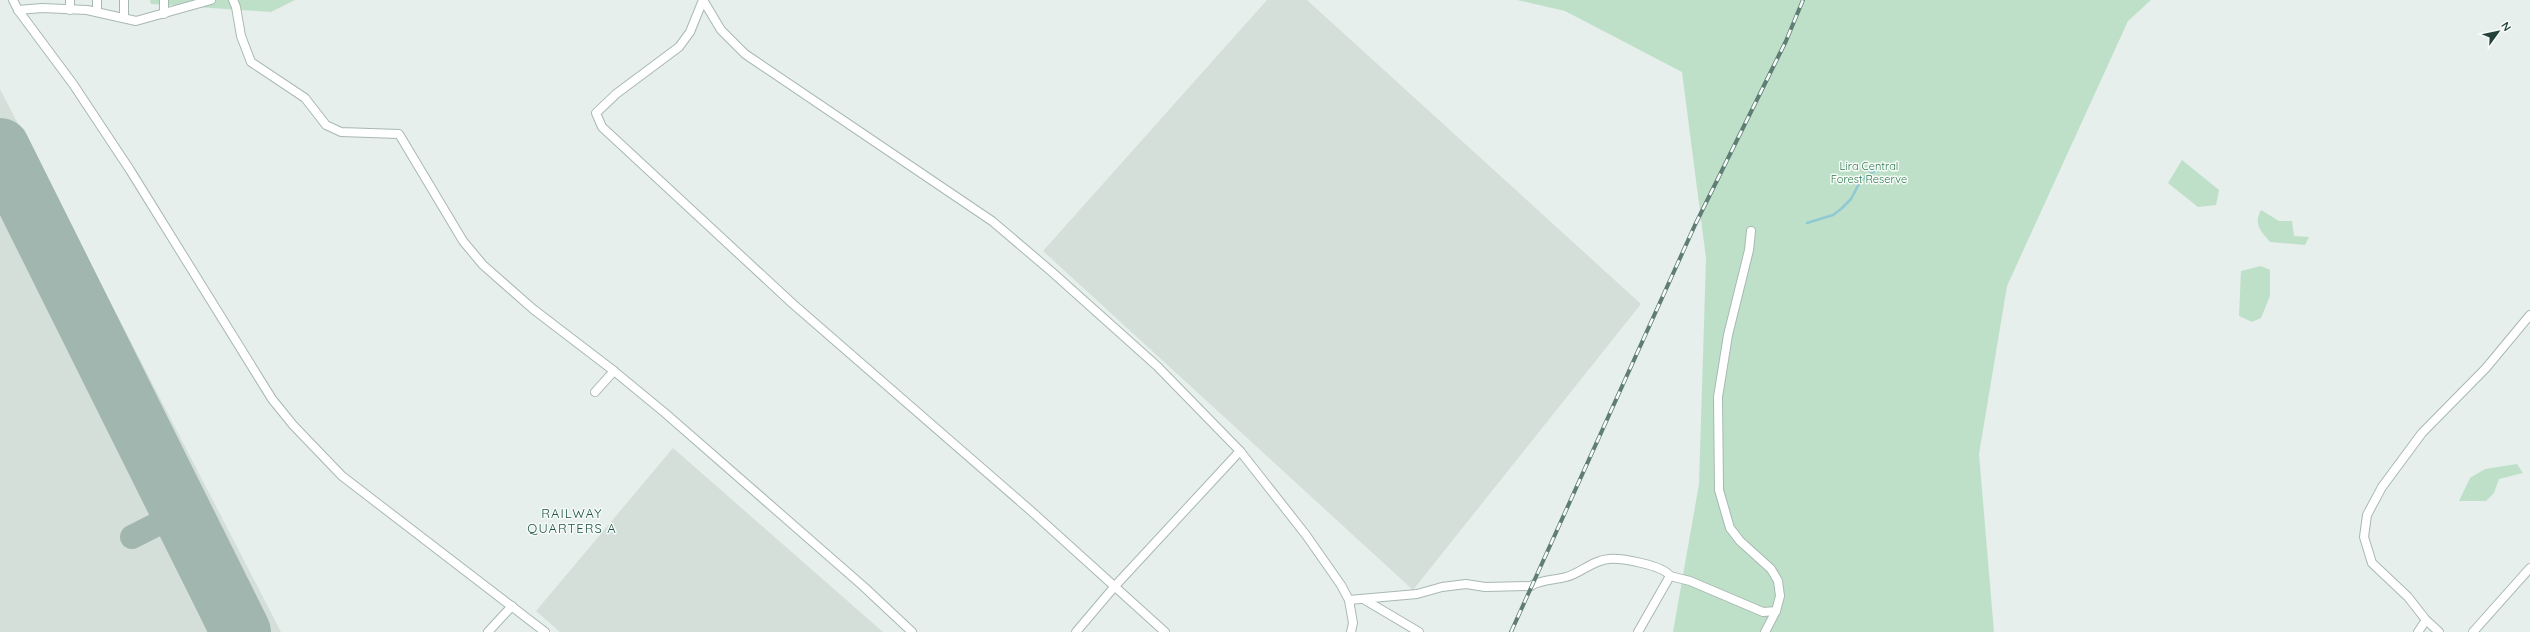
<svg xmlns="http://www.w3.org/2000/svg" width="2530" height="632" font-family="Quicksand,sans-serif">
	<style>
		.built { fill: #d4dfda }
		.green { fill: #bfe0c8 }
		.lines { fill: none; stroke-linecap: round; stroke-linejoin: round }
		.stream { stroke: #8ec9d4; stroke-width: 2.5 }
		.taxiway { stroke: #a2b6b0; stroke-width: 24 }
		.runway { stroke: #a2b6b0; stroke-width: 60 }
		.street-casing { stroke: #a8b8b2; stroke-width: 10 }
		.street { stroke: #fff; stroke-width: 8 }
		.rail-casing { stroke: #5f7d75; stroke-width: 4 }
		.rail { stroke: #f7fbf9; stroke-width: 2.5; stroke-dasharray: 8; stroke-linecap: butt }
		.labels { text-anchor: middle; stroke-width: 3; stroke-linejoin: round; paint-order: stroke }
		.park-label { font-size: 11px; fill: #2d7a4b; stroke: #f7fbf9 }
		.quarter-label { font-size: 13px; letter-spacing: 1px; fill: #1f5548; stroke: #f7fbf9 }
	</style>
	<rect width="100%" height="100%" fill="#e6efeb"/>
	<g class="built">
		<polygon points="1267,0 1307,0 1641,304 1413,590 1043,251"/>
		<polygon points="0,89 281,632 0,632"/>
		<polygon points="673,448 883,632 560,632 536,611"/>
	</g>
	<g class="green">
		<polygon points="150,0 295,0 271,12 151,4"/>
		<polygon points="1517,0 2151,0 2128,21 2007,286 1979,454 1994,632 1673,632 1699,484 1706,258 1682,72 1565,11"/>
		<polygon points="2182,160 2219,190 2216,205 2198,207 2168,183"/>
		<path d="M2261,210L2279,221H2292L2294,236L2309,237L2305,245L2270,242C2261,231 2253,224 2261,210Z"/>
		<polygon points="2261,266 2270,270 2270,296 2261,318 2252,322 2239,316 2241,271"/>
		<polygon points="2517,464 2523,473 2499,479 2494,493 2486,501 2459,501 2470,478 2485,469"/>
	</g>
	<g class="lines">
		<polyline class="stream" points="1807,223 1833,215 1841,209 1851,199 1861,180 1882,166"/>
		<polyline class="taxiway" points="132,537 181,512"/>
		<polyline class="runway" points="0,148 241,632"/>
		<defs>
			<g id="street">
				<polyline points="13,0 18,10 73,84 130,170 272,399 293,425 342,476 545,632"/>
				<polyline points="233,0 236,7 241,36 251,62 305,98 326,125 341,132 399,134 463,241 483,265 533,309 614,371 665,413 863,586 912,632"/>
				<polyline points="703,0 690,32 679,47 616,94 596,113 602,127 793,304 1030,510 1165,632"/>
				<polyline points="703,0 721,30 745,54 992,221 1052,272 1157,366 1240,451 1306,535 1341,585 1349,600 1353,623 1351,632"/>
				<polyline points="18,10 42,8 87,10 136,21 211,0"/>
				<polyline points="70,10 70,0"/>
				<polyline points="97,12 97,0"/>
				<polyline points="164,14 164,0"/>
				<polyline points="124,18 124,0"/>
				<polyline points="1751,231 1749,250 1728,335 1718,397 1719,490 1730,528 1740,541 1771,569 1778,581 1780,596 1776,611 1765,632"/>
				<polyline points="595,392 614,371"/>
				<polyline points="1670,576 1690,581 1763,612 1776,611"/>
				<path d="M1349,600L1417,594L1442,587L1466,584L1485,587L1531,586C1539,580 1555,580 1566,577C1581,573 1593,560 1609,559C1621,558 1663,565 1670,576L1638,632"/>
				<polyline points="1365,600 1419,632"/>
				<polyline points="488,632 512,606"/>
				<polyline points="1076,632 1115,586 1240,451"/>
				<polyline points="2418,632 2426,620"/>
				<polyline points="2439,632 2426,620 2408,597 2372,563 2364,537 2367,515 2382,487 2422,433 2486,368 2530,315"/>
				<polyline points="2473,632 2530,568"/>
			</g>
		</defs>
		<use href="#street" class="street-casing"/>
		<use href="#street" class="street"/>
		<defs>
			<polyline id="rail" points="1511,632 1695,225 1786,41 1803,0"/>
		</defs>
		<use href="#rail" class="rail-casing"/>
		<use href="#rail" class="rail"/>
	</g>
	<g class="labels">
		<g class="park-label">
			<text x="1869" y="170">Lira Central<tspan x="1869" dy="13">Forest Reserve</tspan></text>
		</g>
		<g class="quarter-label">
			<text x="572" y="518">RAILWAY<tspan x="572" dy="15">QUARTERS A</tspan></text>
		</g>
	</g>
	<g transform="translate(2498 32) rotate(57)" stroke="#f7fbf9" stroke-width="3" paint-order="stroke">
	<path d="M0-3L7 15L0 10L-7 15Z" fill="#24423a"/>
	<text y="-6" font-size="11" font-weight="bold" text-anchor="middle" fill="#24423a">N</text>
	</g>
</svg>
